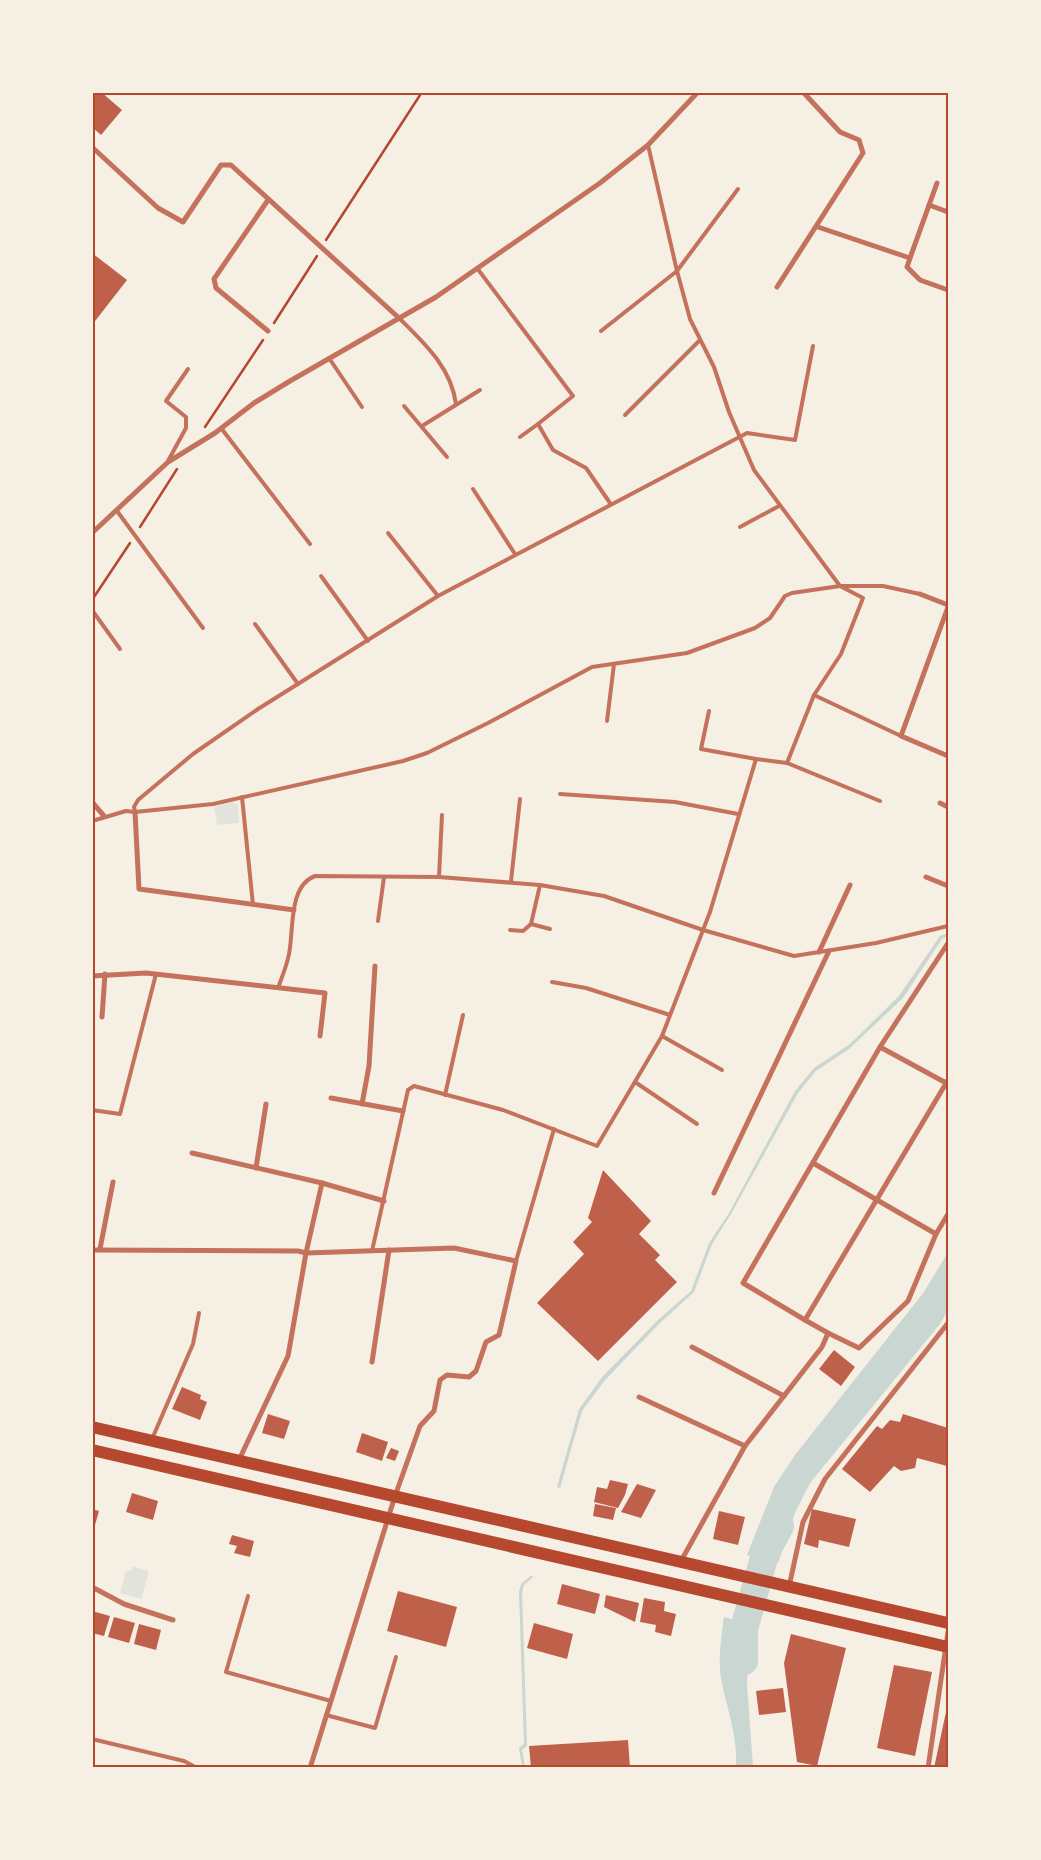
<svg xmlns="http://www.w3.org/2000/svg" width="1041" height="1860" font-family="'Libre Baskerville',serif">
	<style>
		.green { fill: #e2e4dc }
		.water { fill: #c9d6d2 }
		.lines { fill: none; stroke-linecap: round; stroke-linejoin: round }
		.river { stroke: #c9d6d2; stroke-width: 28 }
		.building { fill: #bf614a }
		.path { stroke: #b5482f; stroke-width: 2.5 }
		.service { stroke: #c5725c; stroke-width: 4 }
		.minor { stroke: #c5725c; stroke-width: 5 }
		.primary { stroke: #b5482f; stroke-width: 12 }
		.neatline { fill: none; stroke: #b5482f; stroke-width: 2 }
	</style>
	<rect width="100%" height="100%" fill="#f6efe4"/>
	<g class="green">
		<polygon points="232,802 238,805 239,823 217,825 214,807"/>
		<polygon points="132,1566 149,1571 141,1599 120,1593 126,1571 132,1570"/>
	</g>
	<g class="water">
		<polygon points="948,933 948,936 942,939 903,998 849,1049 816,1071 798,1093 731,1214 712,1244 694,1292 660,1323 605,1380 582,1411 560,1488 557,1487 579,1409 603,1376 658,1320 691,1291 709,1243 729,1213 795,1091 814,1068 850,1044 899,996 940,936"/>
		<polygon points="948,1252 948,1310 940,1324 810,1483 795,1513 778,1563 747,1555 774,1487 795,1455 924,1292"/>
		<polygon points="532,1575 533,1577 524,1585 522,1593 527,1746 522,1750 525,1767 522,1767 519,1748 524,1744 519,1592 521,1584"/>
		<path d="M724,1617L750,1624L747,1684L753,1767H736C738,1737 727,1709 721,1679C718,1659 721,1638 724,1617Z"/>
	</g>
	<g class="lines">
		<polyline class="river" points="744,1661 744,1629 765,1554 780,1526"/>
	</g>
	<g class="building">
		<polygon points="92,92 101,92 122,110 101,135 92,127"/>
		<polygon points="92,253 127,280 92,325"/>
		<polygon points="603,1170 651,1221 639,1234 660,1255 655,1260 677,1282 598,1361 537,1303 584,1254 573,1242 592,1222 588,1218"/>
		<polygon points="834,1350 855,1367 841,1386 819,1369"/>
		<polygon points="182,1387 201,1395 200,1399 207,1402 200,1420 172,1409"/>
		<polygon points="268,1414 290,1421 284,1439 262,1433"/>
		<polygon points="903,1414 948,1428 947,1466 917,1458 915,1468 901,1471 894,1466 870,1492 842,1469 877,1426 882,1429 890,1420 900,1422"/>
		<polygon points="362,1433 388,1442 382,1461 356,1452"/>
		<polygon points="391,1448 399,1451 395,1461 386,1458"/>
		<polygon points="610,1480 628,1484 625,1495 618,1508 594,1502 597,1487 607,1489"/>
		<polygon points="637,1484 656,1490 641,1518 621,1512"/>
		<polygon points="132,1493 158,1501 153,1520 126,1512"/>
		<polygon points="595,1504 616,1508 613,1520 593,1516"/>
		<polygon points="92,1509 99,1511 93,1532 92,1532"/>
		<polygon points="812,1509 856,1519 849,1547 819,1540 818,1548 804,1544"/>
		<polygon points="719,1511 745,1517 738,1545 713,1539"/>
		<polygon points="232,1535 254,1541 250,1557 234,1553 237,1546 229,1544"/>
		<polygon points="562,1584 600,1594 595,1614 557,1604"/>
		<polygon points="398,1591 457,1607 446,1647 387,1631"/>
		<polygon points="606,1595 639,1603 635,1622 604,1607"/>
		<polygon points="644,1598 665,1602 664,1611 676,1614 671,1636 655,1632 656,1625 640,1622"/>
		<polygon points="92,1611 110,1616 104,1636 92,1633"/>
		<polygon points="114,1617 135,1623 129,1643 108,1637"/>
		<polygon points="534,1623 573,1634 567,1659 527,1648"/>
		<polygon points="139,1624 161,1630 156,1650 134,1644"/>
		<polygon points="791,1634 846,1648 817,1766 797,1762 784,1663"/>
		<polygon points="894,1665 932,1672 915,1756 877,1748"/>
		<polygon points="783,1688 786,1712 759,1715 756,1691"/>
		<polygon points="946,1712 948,1713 948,1768 934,1768"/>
		<polygon points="628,1740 630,1768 531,1768 529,1746"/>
	</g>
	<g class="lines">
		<g class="path">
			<polyline points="326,240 422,92"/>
			<polyline points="274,323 317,256"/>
			<polyline points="205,427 263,340"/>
			<polyline points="140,527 177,469"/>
			<polyline points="92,600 130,543"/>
		</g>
		<g class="service">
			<polyline points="648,145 677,271 690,319 714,367 729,412 754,470 840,586 863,598 841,654 814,695 787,763 756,759"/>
			<polyline points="477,268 573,396 538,424 553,450 586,468 610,503"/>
			<path d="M399,318C424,343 451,367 456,404"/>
			<polyline points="601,331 677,271 738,189"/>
			<polyline points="329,358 362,407"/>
			<polyline points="404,406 447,457"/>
			<polyline points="625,415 699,341"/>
			<polyline points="422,426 480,390"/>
			<polyline points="221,428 310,544"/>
			<polyline points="520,437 538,424"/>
			<polyline points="168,461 186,428 186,417 166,401 188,369"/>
			<polyline points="473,489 515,554"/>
			<polyline points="117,511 203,628"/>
			<polyline points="740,527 779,506"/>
			<polyline points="388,533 438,596"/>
			<polyline points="321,576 368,641"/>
			<polyline points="92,610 120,649"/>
			<polyline points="255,624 298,684"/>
			<polyline points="814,695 901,736"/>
			<polyline points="607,721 614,664"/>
			<polyline points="787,763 880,801"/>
			<polyline points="560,794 675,802 738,814"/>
			<polyline points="242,797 253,905"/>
			<polyline points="135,812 134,807 138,800 193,754 258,709 438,596 747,433 795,440 813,346"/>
			<polyline points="92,821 126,811 135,812 213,804 403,761 427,753 488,723 592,667 687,653 755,628 770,618 785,596 792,593 840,586 883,586 920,594"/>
			<polyline points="439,877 442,815"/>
			<polyline points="511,881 520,799"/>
			<polyline points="378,921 384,877"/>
			<polyline points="531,924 550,929"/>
			<polyline points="510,930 523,931 531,924 540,885"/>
			<polyline points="552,982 586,988 670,1015"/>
			<path d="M278,988C282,977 287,965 289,954C294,930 288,886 315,876L439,877L540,885L604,896L703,930L794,956L876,943L948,926"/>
			<polyline points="662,1036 722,1070"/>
			<polyline points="635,1082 697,1124"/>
			<polyline points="445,1095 463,1015"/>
			<polyline points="92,1110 120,1114 156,974"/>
			<polyline points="372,1251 408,1090 414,1086 503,1110 597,1146 662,1036 710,912 756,759 701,749 709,711"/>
			<polyline points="516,1261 554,1129"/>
			<polyline points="152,1439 193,1344 199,1313"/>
			<polyline points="248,1596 226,1672 331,1701"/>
			<polyline points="326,1715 375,1728 396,1657"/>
			<polyline points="92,1739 184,1761 197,1768"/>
		</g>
		<g class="minor">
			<polyline points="92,147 158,208 183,222 221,165 231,165 399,318"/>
			<polyline points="268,200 214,279 216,288 268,331"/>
			<polyline points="929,205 948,212"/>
			<polyline points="818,227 910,258 907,267 920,280 948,290"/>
			<polyline points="910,258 937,183"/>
			<polyline points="777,287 863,153 859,140 840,132 803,92"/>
			<polyline points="92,533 168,462 215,433 254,403 290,381 436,297 600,183 648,145 698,92"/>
			<polyline points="920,594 948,605"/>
			<polyline points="948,607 901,736 948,756"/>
			<polyline points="92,802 104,816"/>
			<polyline points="940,803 948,807"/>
			<polyline points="135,812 139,889 294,910"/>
			<polyline points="926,877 948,886"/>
			<polyline points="819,952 850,885"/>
			<polyline points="92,976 146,973 325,993 320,1036"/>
			<polyline points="102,1017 105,974"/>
			<polyline points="880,1047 948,1084"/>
			<polyline points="331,1098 403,1111"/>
			<polyline points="362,1104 369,1066 375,966"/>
			<polyline points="192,1153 322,1183 384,1201"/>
			<polyline points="813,1163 936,1234"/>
			<polyline points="256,1168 266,1104"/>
			<polyline points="714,1193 829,951"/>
			<polyline points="100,1249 113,1182"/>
			<polyline points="92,1250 298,1251 306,1253 454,1248 516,1261 499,1335 486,1342 476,1371 469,1377 447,1375 440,1380 434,1411 420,1426 395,1496 310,1768"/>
			<polyline points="805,1320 743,1283 880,1047 948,943"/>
			<polyline points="828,1333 859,1348 908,1301 936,1234 948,1214"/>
			<polyline points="692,1347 784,1396"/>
			<polyline points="372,1362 389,1250"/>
			<polyline points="639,1397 745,1446"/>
			<polyline points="239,1460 288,1356 306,1253 322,1183"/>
			<polyline points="681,1561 745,1446 822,1347 828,1333 805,1320 948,1080"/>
			<polyline points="92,1587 124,1604 173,1620"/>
			<polyline points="789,1587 803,1522 825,1479 948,1323"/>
			<polyline points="928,1768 948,1632"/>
		</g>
		<g class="primary">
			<polyline points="92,1427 948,1623"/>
			<polyline points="92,1450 948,1647"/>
		</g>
	</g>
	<rect width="1041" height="1860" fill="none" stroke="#f6efe4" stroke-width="188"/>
	<rect x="94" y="94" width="853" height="1672" class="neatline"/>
</svg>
